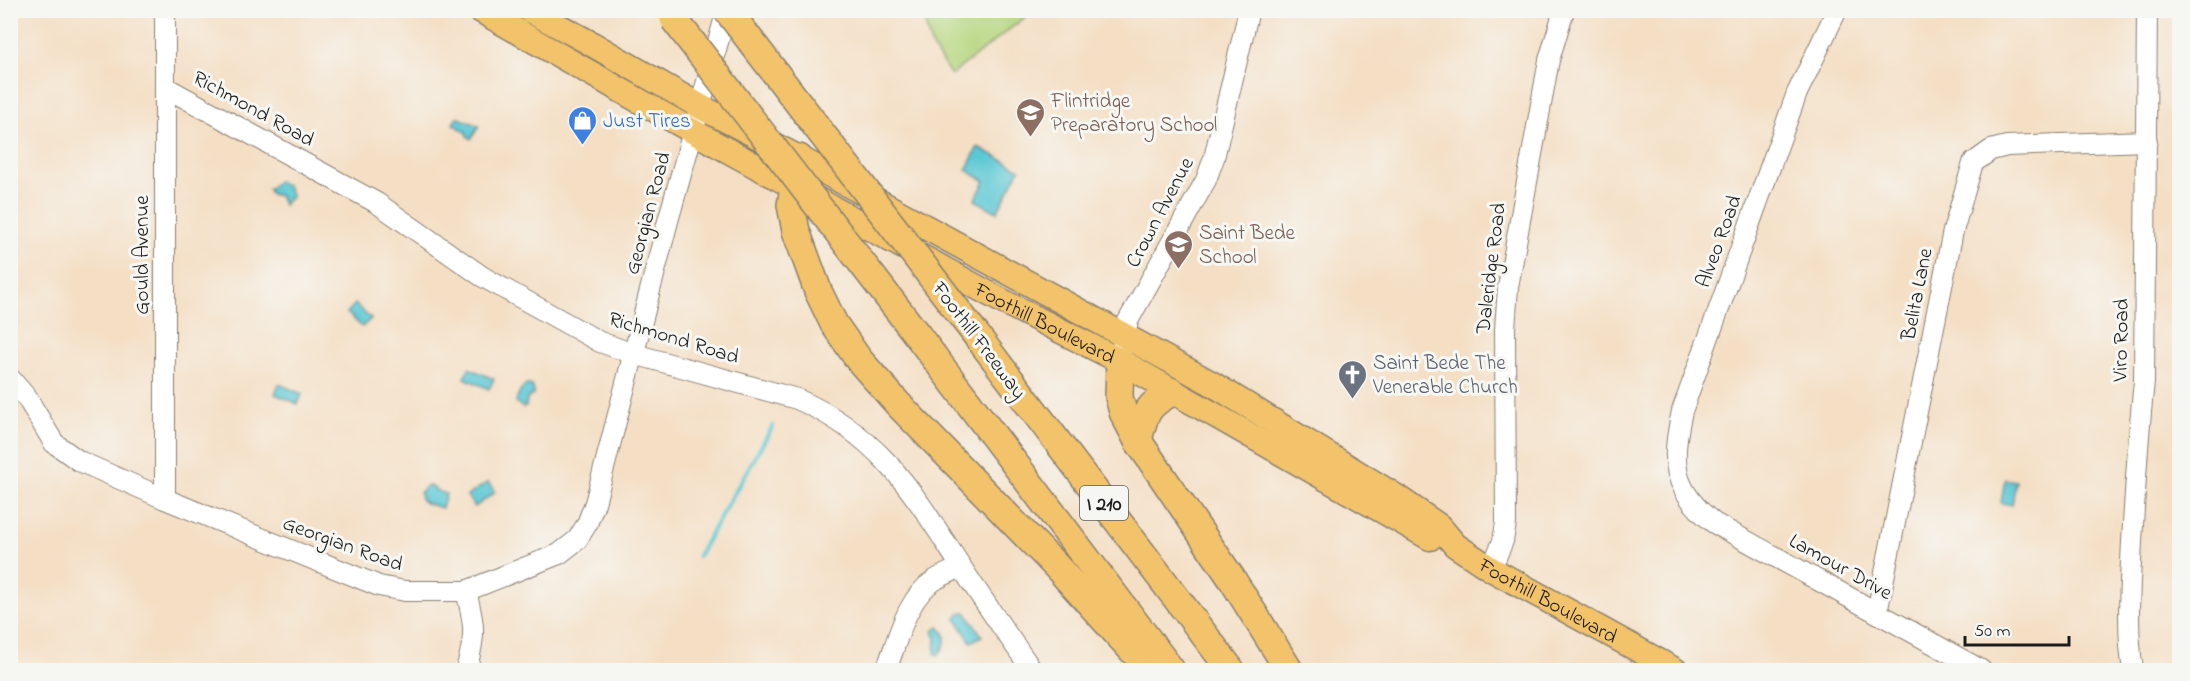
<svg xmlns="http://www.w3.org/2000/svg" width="2190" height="681" font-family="'Indie Flower',sans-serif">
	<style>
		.green { fill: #b5d67d; stroke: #68794c; stroke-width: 1.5 }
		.water { fill: #5bc8d4; stroke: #3c7278; stroke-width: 1.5 }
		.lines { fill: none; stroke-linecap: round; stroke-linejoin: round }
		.stream { stroke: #5bc8d4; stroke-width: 4.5 }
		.minor-casing { stroke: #887e70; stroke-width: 22 }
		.major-casing { stroke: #887e70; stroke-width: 27 }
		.highway-casing { stroke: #887e70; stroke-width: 30 }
		.minor { stroke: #fff; stroke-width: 20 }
		.major { stroke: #f2c36a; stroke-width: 24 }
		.highway { stroke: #f2c36a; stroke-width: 27 }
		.highway-bridge-casing { stroke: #887e70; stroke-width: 30; stroke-linecap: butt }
		.highway-bridge { stroke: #f2c36a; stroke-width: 27 }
		.labels { text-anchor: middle; stroke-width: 6; stroke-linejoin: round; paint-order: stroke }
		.shield { fill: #f6f6f2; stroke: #5d5d5c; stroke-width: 1.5 }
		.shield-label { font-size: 20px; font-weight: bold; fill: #1c1c1c }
		.education-label { font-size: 21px; fill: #785e54; stroke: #f6f6f2; text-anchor: start }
		.street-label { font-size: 21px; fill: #1c1c1c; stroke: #f6f6f2 }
		.shop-label { font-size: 21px; fill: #366cbe; stroke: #f6f6f2; text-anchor: start }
		.worship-label { font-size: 21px; fill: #5b616d; stroke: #f6f6f2; text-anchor: start }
	</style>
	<rect width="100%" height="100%" fill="#f6f6f2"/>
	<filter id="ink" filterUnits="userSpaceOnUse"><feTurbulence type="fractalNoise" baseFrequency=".0167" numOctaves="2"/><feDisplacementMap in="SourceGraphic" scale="12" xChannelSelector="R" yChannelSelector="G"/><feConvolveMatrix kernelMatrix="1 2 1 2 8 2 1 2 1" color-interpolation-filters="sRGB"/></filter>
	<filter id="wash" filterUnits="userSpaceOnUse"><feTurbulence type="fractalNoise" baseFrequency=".008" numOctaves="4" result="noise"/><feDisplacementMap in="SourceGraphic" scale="24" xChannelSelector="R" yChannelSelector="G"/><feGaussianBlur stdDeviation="1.35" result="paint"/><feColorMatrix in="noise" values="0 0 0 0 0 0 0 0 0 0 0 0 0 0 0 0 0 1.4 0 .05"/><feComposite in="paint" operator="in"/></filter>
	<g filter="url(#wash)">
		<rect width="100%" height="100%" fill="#f4dfc5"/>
		<polygon class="green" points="921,10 1033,10 1033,11 951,75 932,47"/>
		<g class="water">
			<polygon points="457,117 479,126 471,139 467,136 466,132 453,124"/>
			<polygon points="978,147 1020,169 997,212 975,200 985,181 966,170"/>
			<polygon points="278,181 287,186 292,196 283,205 280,196 270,194 268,189"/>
			<polygon points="355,304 371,319 362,327 347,313"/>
			<polygon points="469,368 494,379 489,389 464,378"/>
			<polygon points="279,384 302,394 298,404 275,394"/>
			<path d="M528,384L533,387L534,394L527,399L526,407L523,408L516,402C518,394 520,388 528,384Z"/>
			<polygon points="2005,479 2016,481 2012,505 2001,503"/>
			<polygon points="488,482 495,492 475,507 467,496"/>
			<polygon points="430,486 435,488 435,490 446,494 442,508 425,503 421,500 420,493 425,487"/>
			<polygon points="966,612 982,636 971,642 956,619 960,613"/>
			<path d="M939,627C949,636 946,646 938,655L935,653L936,638L933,631Z"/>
		</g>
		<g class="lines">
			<polyline class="stream" points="698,556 773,426"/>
		</g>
	</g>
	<g filter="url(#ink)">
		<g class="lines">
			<defs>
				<g id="minor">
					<path d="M1837,10L1797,93L1682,411C1671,462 1671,489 1714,523L1981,670"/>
					<path d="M165,87L377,203L483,277L600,342L634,354L797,399C880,435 913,492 960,565C983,601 1008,635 1032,670"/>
					<polyline points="1122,348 1128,321 1206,180 1214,158 1249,10"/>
					<polyline points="10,378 27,398 54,443 79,461 165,499 379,586 405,591 466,591 559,554 577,540 587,524 595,503 668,221 727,10"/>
					<polyline points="165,499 165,10"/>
					<polyline points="1491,569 1503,541 1506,523 1505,329 1508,287 1549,60 1564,10"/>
					<path d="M466,591C475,626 476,635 466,670"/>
					<polyline points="1877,613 1953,231 1973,163 1991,150 2007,146 2147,141"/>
					<path d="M886,670C898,640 906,598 935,580C943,575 953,571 961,567"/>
					<path d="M2133,670C2126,628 2130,585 2132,542C2135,489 2138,436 2144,382L2147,10"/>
				</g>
				<g id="major">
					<path id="s1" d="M480,10L694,132L1004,302L1120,361L1430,538"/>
					<path id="s2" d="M529,10L592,44L701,107L799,158L1211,383L1397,497L1439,526L1455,545L1491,569L1675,670"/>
				</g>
				<g id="highway">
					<polyline points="799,158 791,205 796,231 818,291 834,324 859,360 898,404 1056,566 1150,670"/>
					<polyline points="918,336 1171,670"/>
					<polyline points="977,336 1231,670"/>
					<polyline points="1120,361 1119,397 1123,412 1138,441 1232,579 1289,670"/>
					<path d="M1138,441C1144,414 1147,404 1173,392"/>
				</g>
			</defs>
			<use href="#minor" class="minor-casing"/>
			<use href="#major" class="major-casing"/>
			<use href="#highway" class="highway-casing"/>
			<use href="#minor" class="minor"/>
			<use href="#major" class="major"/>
			<use href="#highway" class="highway"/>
			<defs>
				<g id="highway-bridge">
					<polyline points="727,10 977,336"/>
					<polyline points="674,19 918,336"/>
				</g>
			</defs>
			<use href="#highway-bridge" class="highway-bridge-casing"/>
			<use href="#highway-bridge" class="highway-bridge"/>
		</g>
	</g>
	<defs>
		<symbol id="school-pin" viewBox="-11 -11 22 30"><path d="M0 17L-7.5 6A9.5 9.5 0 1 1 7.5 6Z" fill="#8d6e63" stroke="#f6f6f2"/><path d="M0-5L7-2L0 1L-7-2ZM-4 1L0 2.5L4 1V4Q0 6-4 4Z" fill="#fff"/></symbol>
		<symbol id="shop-pin" viewBox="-11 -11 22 30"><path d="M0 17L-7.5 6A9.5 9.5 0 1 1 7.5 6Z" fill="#3f7fe0" stroke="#f6f6f2"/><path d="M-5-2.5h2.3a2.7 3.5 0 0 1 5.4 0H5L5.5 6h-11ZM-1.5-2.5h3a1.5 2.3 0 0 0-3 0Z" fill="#fff"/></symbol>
		<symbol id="church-pin" viewBox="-11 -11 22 30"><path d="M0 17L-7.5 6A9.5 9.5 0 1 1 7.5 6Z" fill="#6b7280" stroke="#f6f6f2"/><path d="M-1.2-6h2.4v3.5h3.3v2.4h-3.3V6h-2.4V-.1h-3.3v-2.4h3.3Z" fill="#fff"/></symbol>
	</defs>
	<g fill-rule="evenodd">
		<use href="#school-pin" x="1014" y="96" width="33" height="45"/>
		<use href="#shop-pin" x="566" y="104" width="33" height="45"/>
		<use href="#school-pin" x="1162" y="228" width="33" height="45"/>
		<use href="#church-pin" x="1336" y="358" width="33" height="45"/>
	</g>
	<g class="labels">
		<rect class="shield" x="1080" y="486" width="48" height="34" rx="4.5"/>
		<g class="shield-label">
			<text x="1104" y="510">I 210</text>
		</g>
		<g class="education-label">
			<text x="1051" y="107">Flintridge<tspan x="1051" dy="24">Preparatory School</tspan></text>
			<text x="1199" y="239">Saint Bede<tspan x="1199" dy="24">School</tspan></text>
		</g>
		<g class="street-label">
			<text transform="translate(254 108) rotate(29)" y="7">Richmond Road</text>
			<text transform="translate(1159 212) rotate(-62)" y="7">Crown Avenue</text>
			<text transform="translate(647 213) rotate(-75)" y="7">Georgian Road</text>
			<text transform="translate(1718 241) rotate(-70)" y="7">Alveo Road</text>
			<text transform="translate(141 255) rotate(-90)" y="7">Gould Avenue</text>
			<text transform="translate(1490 268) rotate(-83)" y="7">Daleridge Road</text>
			<text transform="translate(1916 294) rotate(-79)" y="7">Belita Lane</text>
			<text dy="7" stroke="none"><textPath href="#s1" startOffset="646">Foothill Boulevard</textPath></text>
			<text transform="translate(674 337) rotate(17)" y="7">Richmond Road</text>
			<text transform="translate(980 340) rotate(53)" y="7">Foothill Freeway</text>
			<text transform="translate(2120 340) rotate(-89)" y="7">Viro Road</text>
			<text transform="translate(343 543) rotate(20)" y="7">Georgian Road</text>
			<text transform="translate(1841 566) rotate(29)" y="7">Lamour Drive</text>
			<text dy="7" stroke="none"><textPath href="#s2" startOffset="1180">Foothill Boulevard</textPath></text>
		</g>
		<g class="shop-label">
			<text x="603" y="127">Just Tires</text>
		</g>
		<g class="worship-label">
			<text x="1373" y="369">Saint Bede The<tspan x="1373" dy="24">Venerable Church</tspan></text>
		</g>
	</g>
	<rect width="2190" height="681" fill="none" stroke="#f6f6f2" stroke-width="36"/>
	<path d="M1965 636v9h104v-9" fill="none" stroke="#1c1c1c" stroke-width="3"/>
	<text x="1974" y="636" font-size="18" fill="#1c1c1c" stroke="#f6f6f2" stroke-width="4.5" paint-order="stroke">50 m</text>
</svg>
